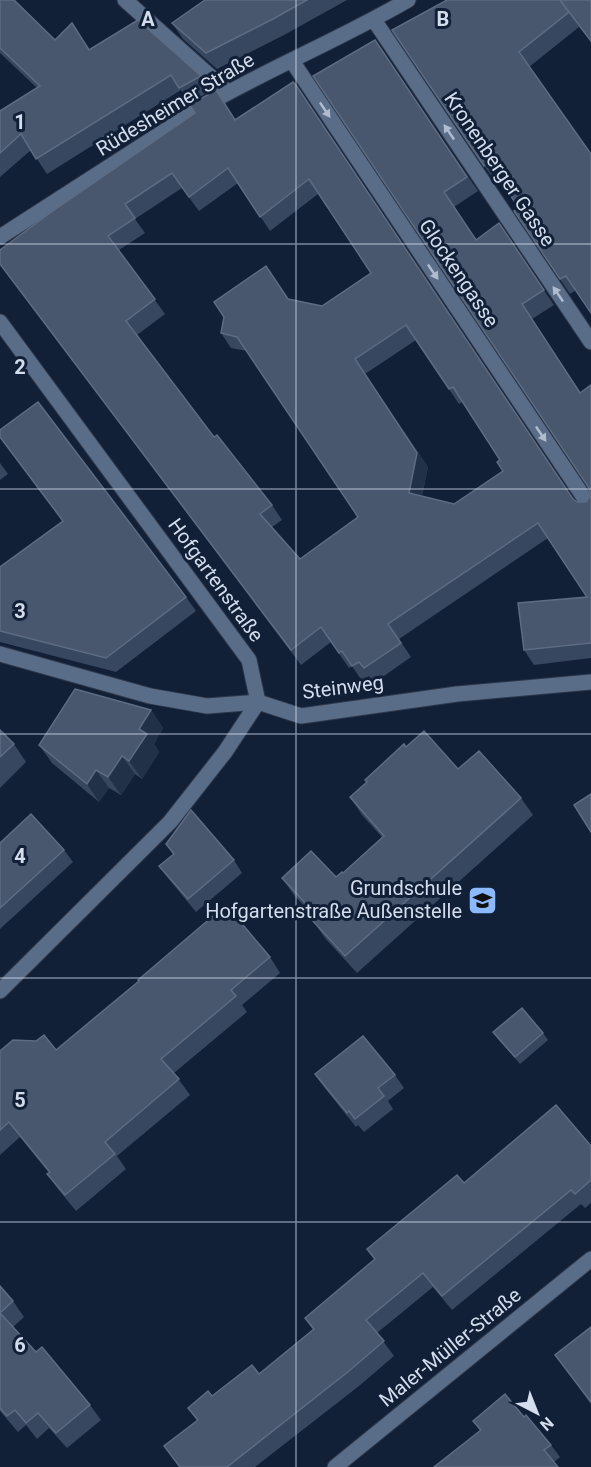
<svg xmlns="http://www.w3.org/2000/svg" width="591" height="1467" font-family="Roboto,sans-serif">
	<style>
		.lines { fill: none; stroke-linecap: round; stroke-linejoin: round }
		.minor-casing { stroke: #2f384b; stroke-width: 17 }
		.minor { stroke: #5a6d88; stroke-width: 15 }
		.wall { fill: #37475f; fill-rule: evenodd }
		.shaded-wall { fill: #213148 }
		.building { fill: #48576e; stroke: #5d6c82; stroke-width: 1.5; fill-rule: evenodd }
		.oneway { fill: #afbbcf }
		.grid { fill: none; stroke: #d3dded; stroke-width: 1.5; stroke-opacity: 0.55 }
		.labels { text-anchor: middle; stroke-width: 6; stroke-linejoin: round; paint-order: stroke }
		.street-label { font-size: 20px; fill: #d3dded; stroke: #112037 }
		.poi-label { font-size: 20px; fill: #d3dded; stroke: #112037; text-anchor: end }
		.grid-label { font-size: 20px; text-anchor: middle; font-weight: bold; fill: #d3dded; stroke: #112037; stroke-width: 6; stroke-linejoin: round; paint-order: stroke }
	</style>
	<rect width="100%" height="100%" fill="#112037"/>
	<g class="lines">
		<defs>
			<g id="minor">
				<polyline points="125,0 228,92"/>
				<polyline points="374,20 591,342"/>
				<polyline points="292,61 591,508"/>
				<path d="M0,237L197,110C265,70 339,40 408,0"/>
				<polyline points="0,322 249,660 258,702 225,752 170,822 0,991"/>
				<polyline points="0,654 150,696 207,706 258,702 301,716 457,694 591,682"/>
				<polyline points="335,1467 591,1259"/>
			</g>
		</defs>
		<use href="#minor" class="minor-casing"/>
		<use href="#minor" class="minor"/>
	</g>
	<g class="wall">
		<polygon points="0,0 15,0 14,1 55,40 82,38 90,50 201,76 212,90 190,103 181,90 47,174 31,150 0,177 0,111 37,88 0,53"/>
		<polygon points="205,0 347,0 284,35 217,69 183,39 172,23"/>
		<polygon points="591,0 591,42 576,23 579,27 529,67 576,290 570,294 514,211 519,208 498,177 494,180 392,30"/>
		<path d="M375,40L478,191L454,207L476,240L499,223L554,305L532,319L581,393L591,385V658L534,665L524,650L587,597L548,538L399,639L411,657L374,683L369,676L362,681L352,666L349,668L331,642L301,665L0,264L236,119L293,82L574,500L577,502H586L590,497V492L589,488L313,76ZM238,183L270,231L318,194L371,273L322,306L288,299L221,333L231,348L247,351L358,517L300,559L272,527L282,520L272,505L214,437L137,335L165,314L119,250L145,233L135,219L182,188L199,211ZM416,340L459,404L462,402L500,460L503,471L454,504L422,496L428,467L365,374Z"/>
		<polygon points="0,438 186,597 196,611 116,672 0,642 0,567 63,521"/>
		<polygon points="0,463 8,474 0,480"/>
		<polygon points="151,710 163,728 154,744 159,752 142,779 135,774 121,795 109,788 99,802 52,763 39,745"/>
		<polygon points="0,730 14,744 26,762 0,788"/>
		<polygon points="406,747 521,798 533,815 357,973 325,938 313,921 316,919 294,895 282,878 336,877 343,873 382,837 362,815 350,797"/>
		<polygon points="0,843 64,850 73,862 0,929"/>
		<polygon points="166,844 234,860 242,873 196,912 168,878 159,866 173,854"/>
		<polygon points="270,957 280,973 242,1005 247,1012 174,1073 190,1095 117,1156 126,1169 76,1211 58,1189 47,1174 49,1173 20,1137 0,1155 0,1051 56,1050"/>
		<polygon points="493,1032 543,1033 548,1040 520,1064 498,1039"/>
		<polygon points="315,1074 395,1075 404,1088 388,1101 393,1109 364,1132 358,1125 356,1127 324,1087"/>
		<polygon points="591,1146 591,1203 585,1208 581,1204 452,1310 433,1287 377,1333 394,1356 359,1386 255,1467 179,1467 164,1446 197,1421 188,1408 259,1374 313,1330 305,1318 375,1260 367,1249 464,1183"/>
		<polygon points="0,1286 13,1301 24,1317 13,1327 36,1352 90,1405 101,1420 67,1448 49,1428 37,1439 26,1425 18,1432 0,1411"/>
		<polygon points="591,1327 591,1404 555,1355"/>
		<polygon points="524,1417 551,1445 560,1457 554,1462 480,1431 473,1421"/>
	</g>
	<g class="shaded-wall">
		<polygon points="365,374 428,467 419,508 409,493"/>
		<polygon points="151,710 163,728 154,744 159,752 142,779 129,761 139,729"/>
		<polygon points="122,756 135,774 121,795 108,777"/>
		<polygon points="96,770 109,788 99,802 87,784"/>
	</g>
	<g class="building">
		<polygon points="0,0 14,0 55,40 72,23 89,50 138,20 201,76 179,88 171,75 36,159 21,134 0,153 0,111 40,86 0,48"/>
		<polygon points="205,0 307,0 273,19 206,53 172,23"/>
		<polygon points="447,0 560,0 569,12 519,52 591,154 591,313 566,276 560,279 514,211 519,208 488,163 484,166 392,30"/>
		<polygon points="560,0 591,0 591,41"/>
		<path d="M375,40L467,177L444,192L476,240L499,223L544,290L522,304L580,393L591,385V643L524,650L518,603L587,597L538,523L388,624L401,643L364,668L359,662L352,666L342,651L339,653L321,627L291,650L0,264V250L50,213L195,113L190,105L216,90L235,120L293,82L296,85L573,499L577,502H586L590,497V492L589,488L313,76ZM228,168L260,217L309,179L371,273L322,306L288,299L266,266L214,302L224,317L221,333L237,337L358,517L300,559L260,514L272,505L217,435L214,437L126,321L155,299L108,236L135,218L125,204L172,173L189,197ZM406,325L449,389L453,387L500,460L497,462L503,471L454,504L409,493L417,453L355,359Z"/>
		<polygon points="38,402 186,597 106,658 0,631 0,567 63,521 0,437 0,430"/>
		<polygon points="75,689 151,710 139,729 147,734 129,761 122,756 108,777 96,770 87,784 39,745"/>
		<polygon points="0,730 14,744 0,757"/>
		<polygon points="424,731 458,769 479,751 521,798 345,956 313,921 318,917 282,878 311,851 336,877 342,872 343,873 384,836 350,797 367,782 365,780 404,744 406,747"/>
		<polygon points="591,794 591,832 574,805"/>
		<polygon points="191,810 234,860 188,899 159,866 174,854 166,844"/>
		<polygon points="31,814 64,850 0,908 0,843"/>
		<polygon points="226,905 270,957 231,990 236,996 161,1059 179,1079 105,1142 115,1154 65,1195 47,1174 50,1172 9,1122 0,1130 0,1051 13,1040 36,1041 44,1035 56,1050 139,981 138,980"/>
		<polygon points="522,1008 543,1033 515,1057 493,1032"/>
		<polygon points="363,1036 395,1075 378,1088 384,1096 355,1119 349,1111 347,1113 315,1074"/>
		<polygon points="556,1105 591,1146 591,1180 575,1194 571,1190 442,1296 423,1273 366,1320 384,1341 349,1371 227,1467 180,1467 164,1446 198,1420 188,1408 208,1391 212,1396 252,1365 259,1374 314,1329 305,1318 375,1259 367,1249 457,1175 464,1183"/>
		<polygon points="0,1286 13,1301 0,1313"/>
		<polygon points="0,1313 36,1352 42,1347 90,1405 56,1433 38,1413 26,1423 15,1410 7,1416 0,1408"/>
		<polygon points="591,1327 591,1402 555,1355"/>
		<polygon points="505,1394 524,1417 526,1415 551,1445 544,1450 558,1467 434,1467 481,1430 473,1421"/>
	</g>
	<defs><path id="oneway-solid" d="M-6-.8H1V-3.2L6.5 0L1 3.2V.8H-6Z" transform="scale(1.5)"/></defs>
	<g class="oneway">
		<use href="#oneway-solid" transform="translate(325 110) rotate(56)"/>
		<use href="#oneway-solid" transform="translate(449 132) rotate(-124)"/>
		<use href="#oneway-solid" transform="translate(433 272) rotate(56)"/>
		<use href="#oneway-solid" transform="translate(558 294) rotate(-124)"/>
		<use href="#oneway-solid" transform="translate(541 434) rotate(56)"/>
	</g>
	<path class="grid" d="M296,0V1467M0,244H591M0,489H591M0,734H591M0,978H591M0,1222H591"/>
	<defs>
		<symbol id="school-square" viewBox="-11 -11 22 22"><rect x="-9" y="-9" width="18" height="18" rx="4" fill="#8bb9fc" stroke="#112037"/><path d="M0-5L7-2L0 1L-7-2ZM-4 1L0 2.5L4 1V4Q0 6-4 4Z" fill="#111"/></symbol>
	</defs>
	<g fill-rule="evenodd">
		<use href="#school-square" x="466" y="884" width="33" height="33"/>
	</g>
	<g class="labels">
		<g class="street-label">
			<text transform="translate(175 104) rotate(-31)" y="7">Rüdesheimer Straße</text>
			<text transform="translate(500 169) rotate(56)" y="7">Kronenberger Gasse</text>
			<text transform="translate(459 273) rotate(56)" y="7">Glockengasse</text>
			<text transform="translate(216 580) rotate(54)" y="7">Hofgartenstraße</text>
			<text transform="translate(343 687) rotate(-7)" y="7">Steinweg</text>
			<text transform="translate(450 1347) rotate(-39)" y="7">Maler-Müller-Straße</text>
		</g>
		<g class="poi-label">
			<text x="462" y="895">Grundschule<tspan x="462" dy="23">Hofgartenstraße Außenstelle</tspan></text>
		</g>
	</g>
	<g class="grid-label">
		<text x="148" y="26">A</text>
		<text x="443" y="26">B</text>
		<text x="20" y="129">1</text>
		<text x="20" y="374">2</text>
		<text x="20" y="618">3</text>
		<text x="20" y="863">4</text>
		<text x="20" y="1107">5</text>
		<text x="20" y="1352">6</text>
	</g>
	<g transform="translate(537 1413) rotate(138)" stroke="#112037" stroke-width="4.5" paint-order="stroke">
	<path d="M0-4.5L10 22L0 15L-10 22Z" fill="#d3dded"/>
	<text y="-9" font-size="16" font-weight="bold" text-anchor="middle" fill="#d3dded">N</text>
	</g>
</svg>
